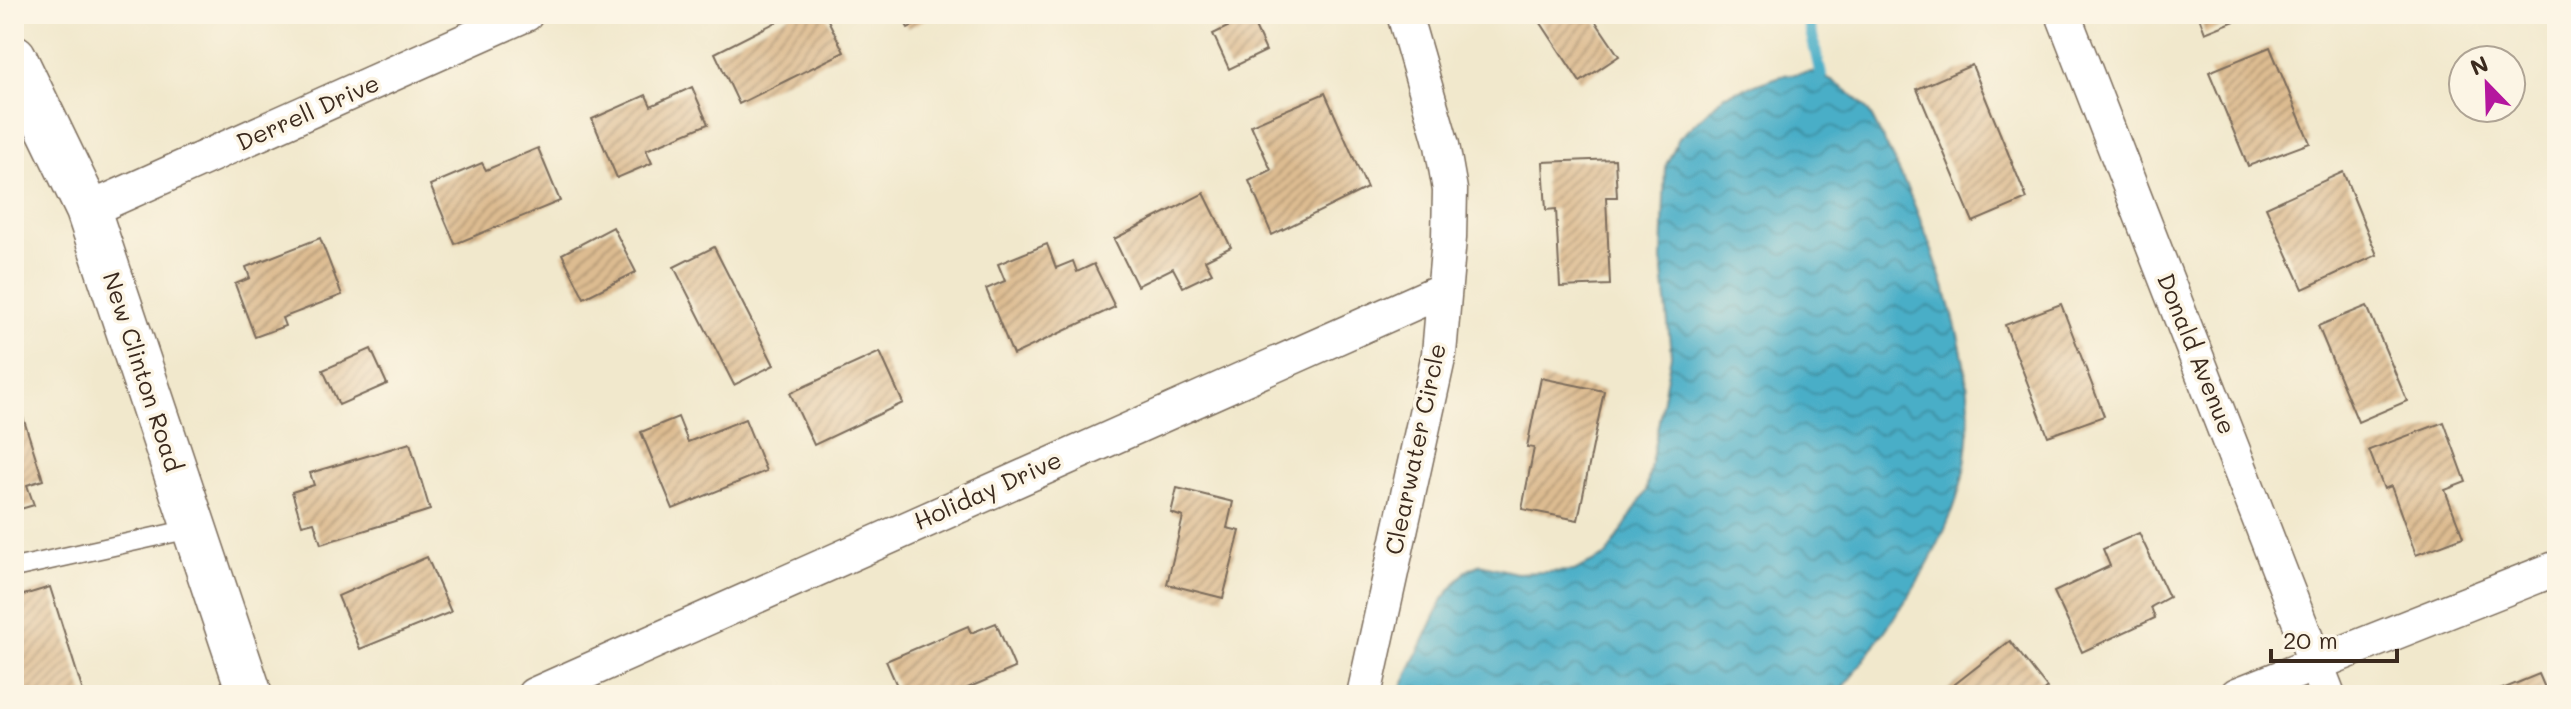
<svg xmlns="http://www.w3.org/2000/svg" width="2571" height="709" font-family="Mali,sans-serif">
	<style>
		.water { fill: url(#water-waves); stroke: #426c72; stroke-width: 2 }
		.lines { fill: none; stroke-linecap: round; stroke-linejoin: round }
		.stream { stroke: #48aec7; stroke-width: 12 }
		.building { fill: url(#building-hatch) }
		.lane-casing { stroke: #7b6c5b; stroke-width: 21 }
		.street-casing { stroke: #7b6c5b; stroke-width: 37 }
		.secondary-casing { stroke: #7b6c5b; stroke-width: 47 }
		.lane { stroke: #fff; stroke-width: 18 }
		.street { stroke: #fff; stroke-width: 34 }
		.secondary { stroke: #fff; stroke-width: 44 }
		.labels { text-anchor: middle; stroke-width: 7; stroke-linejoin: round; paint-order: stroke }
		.street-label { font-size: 24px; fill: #3b2a1e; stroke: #fcf5e5 }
	</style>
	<defs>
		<pattern id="water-waves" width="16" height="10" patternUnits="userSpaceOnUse" patternTransform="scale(2)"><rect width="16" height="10" fill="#48aec7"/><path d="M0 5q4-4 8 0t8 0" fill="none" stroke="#3d8ea1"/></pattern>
		<pattern id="building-hatch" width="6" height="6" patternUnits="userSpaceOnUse" patternTransform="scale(2)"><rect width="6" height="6" fill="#ddbc91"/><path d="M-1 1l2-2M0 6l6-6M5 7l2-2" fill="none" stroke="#b49976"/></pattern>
	</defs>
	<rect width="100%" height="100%" fill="#fcf5e5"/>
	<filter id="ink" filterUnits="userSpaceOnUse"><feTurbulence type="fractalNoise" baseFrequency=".0125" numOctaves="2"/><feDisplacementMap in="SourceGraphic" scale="16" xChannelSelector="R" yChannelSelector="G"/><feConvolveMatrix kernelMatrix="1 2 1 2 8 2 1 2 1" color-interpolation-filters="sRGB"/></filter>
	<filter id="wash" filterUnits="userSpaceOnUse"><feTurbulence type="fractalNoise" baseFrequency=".006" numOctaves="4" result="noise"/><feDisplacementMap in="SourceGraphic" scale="32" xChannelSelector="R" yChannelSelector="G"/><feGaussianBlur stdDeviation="1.8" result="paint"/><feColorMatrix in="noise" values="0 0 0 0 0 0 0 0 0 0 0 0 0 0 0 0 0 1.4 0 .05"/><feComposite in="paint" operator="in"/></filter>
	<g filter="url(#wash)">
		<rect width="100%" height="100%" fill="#f1e8cc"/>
		<path class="water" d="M1814,72C1833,81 1849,90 1864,106C1873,116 1878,131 1885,143C1920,209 1970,339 1969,414C1969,445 1964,480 1953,510C1927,579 1881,636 1838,695H1398L1443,599L1466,571L1480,564L1516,573L1574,571L1607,555L1646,491L1671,355L1662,260L1665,167L1679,138L1725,95L1784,75Z"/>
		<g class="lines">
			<polyline class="stream" points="1807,14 1821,75"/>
		</g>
		<g id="blocks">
			<g class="building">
				<polygon points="792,14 825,14 844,52 739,104 715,53"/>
				<polygon points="900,14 935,14 908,28"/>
				<polygon points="1535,14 1603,14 1594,19 1619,56 1580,82"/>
				<polygon points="2198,14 2252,14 2205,33"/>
				<polygon points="1250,16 1266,51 1229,69 1213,34"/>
				<polygon points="2270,47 2310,143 2248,166 2209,72"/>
				<polygon points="1972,65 2027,199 1973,222 1917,89"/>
				<polygon points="692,87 708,124 646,150 652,163 617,178 592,119 646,95 651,106"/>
				<polygon points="1325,93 1367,188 1272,235 1249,181 1271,170 1251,125"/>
				<polygon points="538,148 560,201 455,244 430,185 482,163 486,170"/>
				<polygon points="1615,159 1617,197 1606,197 1610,285 1560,287 1556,209 1546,210 1543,162"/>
				<polygon points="2343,172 2377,255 2303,289 2266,207"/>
				<polygon points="1204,193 1231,247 1205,260 1212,273 1183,287 1173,268 1137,286 1114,239"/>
				<polygon points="613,227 636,272 584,298 562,254"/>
				<polygon points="320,238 342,295 282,318 285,326 255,337 235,284 250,278 246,267"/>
				<polygon points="1047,244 1056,268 1073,261 1077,272 1094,264 1115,307 1013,355 986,289 1005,281 998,264"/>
				<polygon points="714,247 774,365 734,385 674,267"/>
				<polygon points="2061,304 2104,416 2048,436 2005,325"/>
				<polygon points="2367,306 2407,401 2358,422 2318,326"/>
				<polygon points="371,349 387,384 339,405 323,370"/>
				<polygon points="880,352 903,403 814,445 790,393"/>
				<polygon points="1541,378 1604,391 1578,520 1522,509 1534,448 1527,447"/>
				<polygon points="14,389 43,480 27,485 34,505 14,511"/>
				<polygon points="678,417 688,442 745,419 766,471 673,509 641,432"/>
				<polygon points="2444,422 2466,482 2445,490 2463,537 2416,555 2391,486 2384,489 2369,450"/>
				<polygon points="410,443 430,510 321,544 314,522 302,525 292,492 314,485 310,473"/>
				<polygon points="1177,488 1233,502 1227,528 1240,531 1223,598 1167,584 1183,517 1171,513"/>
				<polygon points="2139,533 2169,597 2151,607 2155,618 2082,652 2054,592 2110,566 2103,549"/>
				<polygon points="427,557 451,612 360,649 338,596"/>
				<polygon points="50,587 84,695 14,695 14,598"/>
				<polygon points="996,623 1015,668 951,695 901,695 886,661 968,626 971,633"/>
				<polygon points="2010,641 2047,688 2039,695 1941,695"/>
				<polygon points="2539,674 2548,695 2488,695"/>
			</g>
		</g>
	</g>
	<g filter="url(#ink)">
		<use href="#blocks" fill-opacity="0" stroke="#7b6c5b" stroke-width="2"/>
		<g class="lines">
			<defs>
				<polyline id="lane" points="14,568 195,528"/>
				<g id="street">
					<polyline points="2063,14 2328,695"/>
					<polyline points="88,210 526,14"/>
					<polyline points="534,695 1443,290"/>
					<polyline points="1364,695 1439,354 1449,238 1450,190 1442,145 1404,14"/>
					<polyline points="2237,695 2557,568"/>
				</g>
				<polyline id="secondary" points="14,57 88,210 250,695"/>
			</defs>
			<use href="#lane" class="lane-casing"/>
			<use href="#street" class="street-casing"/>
			<use href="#secondary" class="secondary-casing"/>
			<use href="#lane" class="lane"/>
			<use href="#street" class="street"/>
			<use href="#secondary" class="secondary"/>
		</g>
	</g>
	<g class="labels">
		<g class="street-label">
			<text transform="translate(308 113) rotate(-24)" y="8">Derrell Drive</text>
			<text transform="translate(2196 354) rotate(68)" y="8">Donald Avenue</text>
			<text transform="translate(142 372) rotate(72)" y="8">New Clinton Road</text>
			<text transform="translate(1416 449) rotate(-78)" y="8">Clearwater Circle</text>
			<text transform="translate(988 491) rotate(-24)" y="8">Holiday Drive</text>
		</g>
	</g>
	<rect width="2571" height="709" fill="none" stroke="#fcf5e5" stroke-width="48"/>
	<g transform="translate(2487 84) rotate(337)"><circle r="38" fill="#fcf5e5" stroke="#afa495" stroke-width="2"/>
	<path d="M0-6L14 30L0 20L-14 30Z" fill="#b5179e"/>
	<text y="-12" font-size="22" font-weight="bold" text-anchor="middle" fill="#3b2a1e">N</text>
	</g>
	<path d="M2271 649v12h126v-12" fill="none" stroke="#3b2a1e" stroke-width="4"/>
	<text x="2283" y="649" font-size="24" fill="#3b2a1e" stroke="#fcf5e5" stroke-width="6" paint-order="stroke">20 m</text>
</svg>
